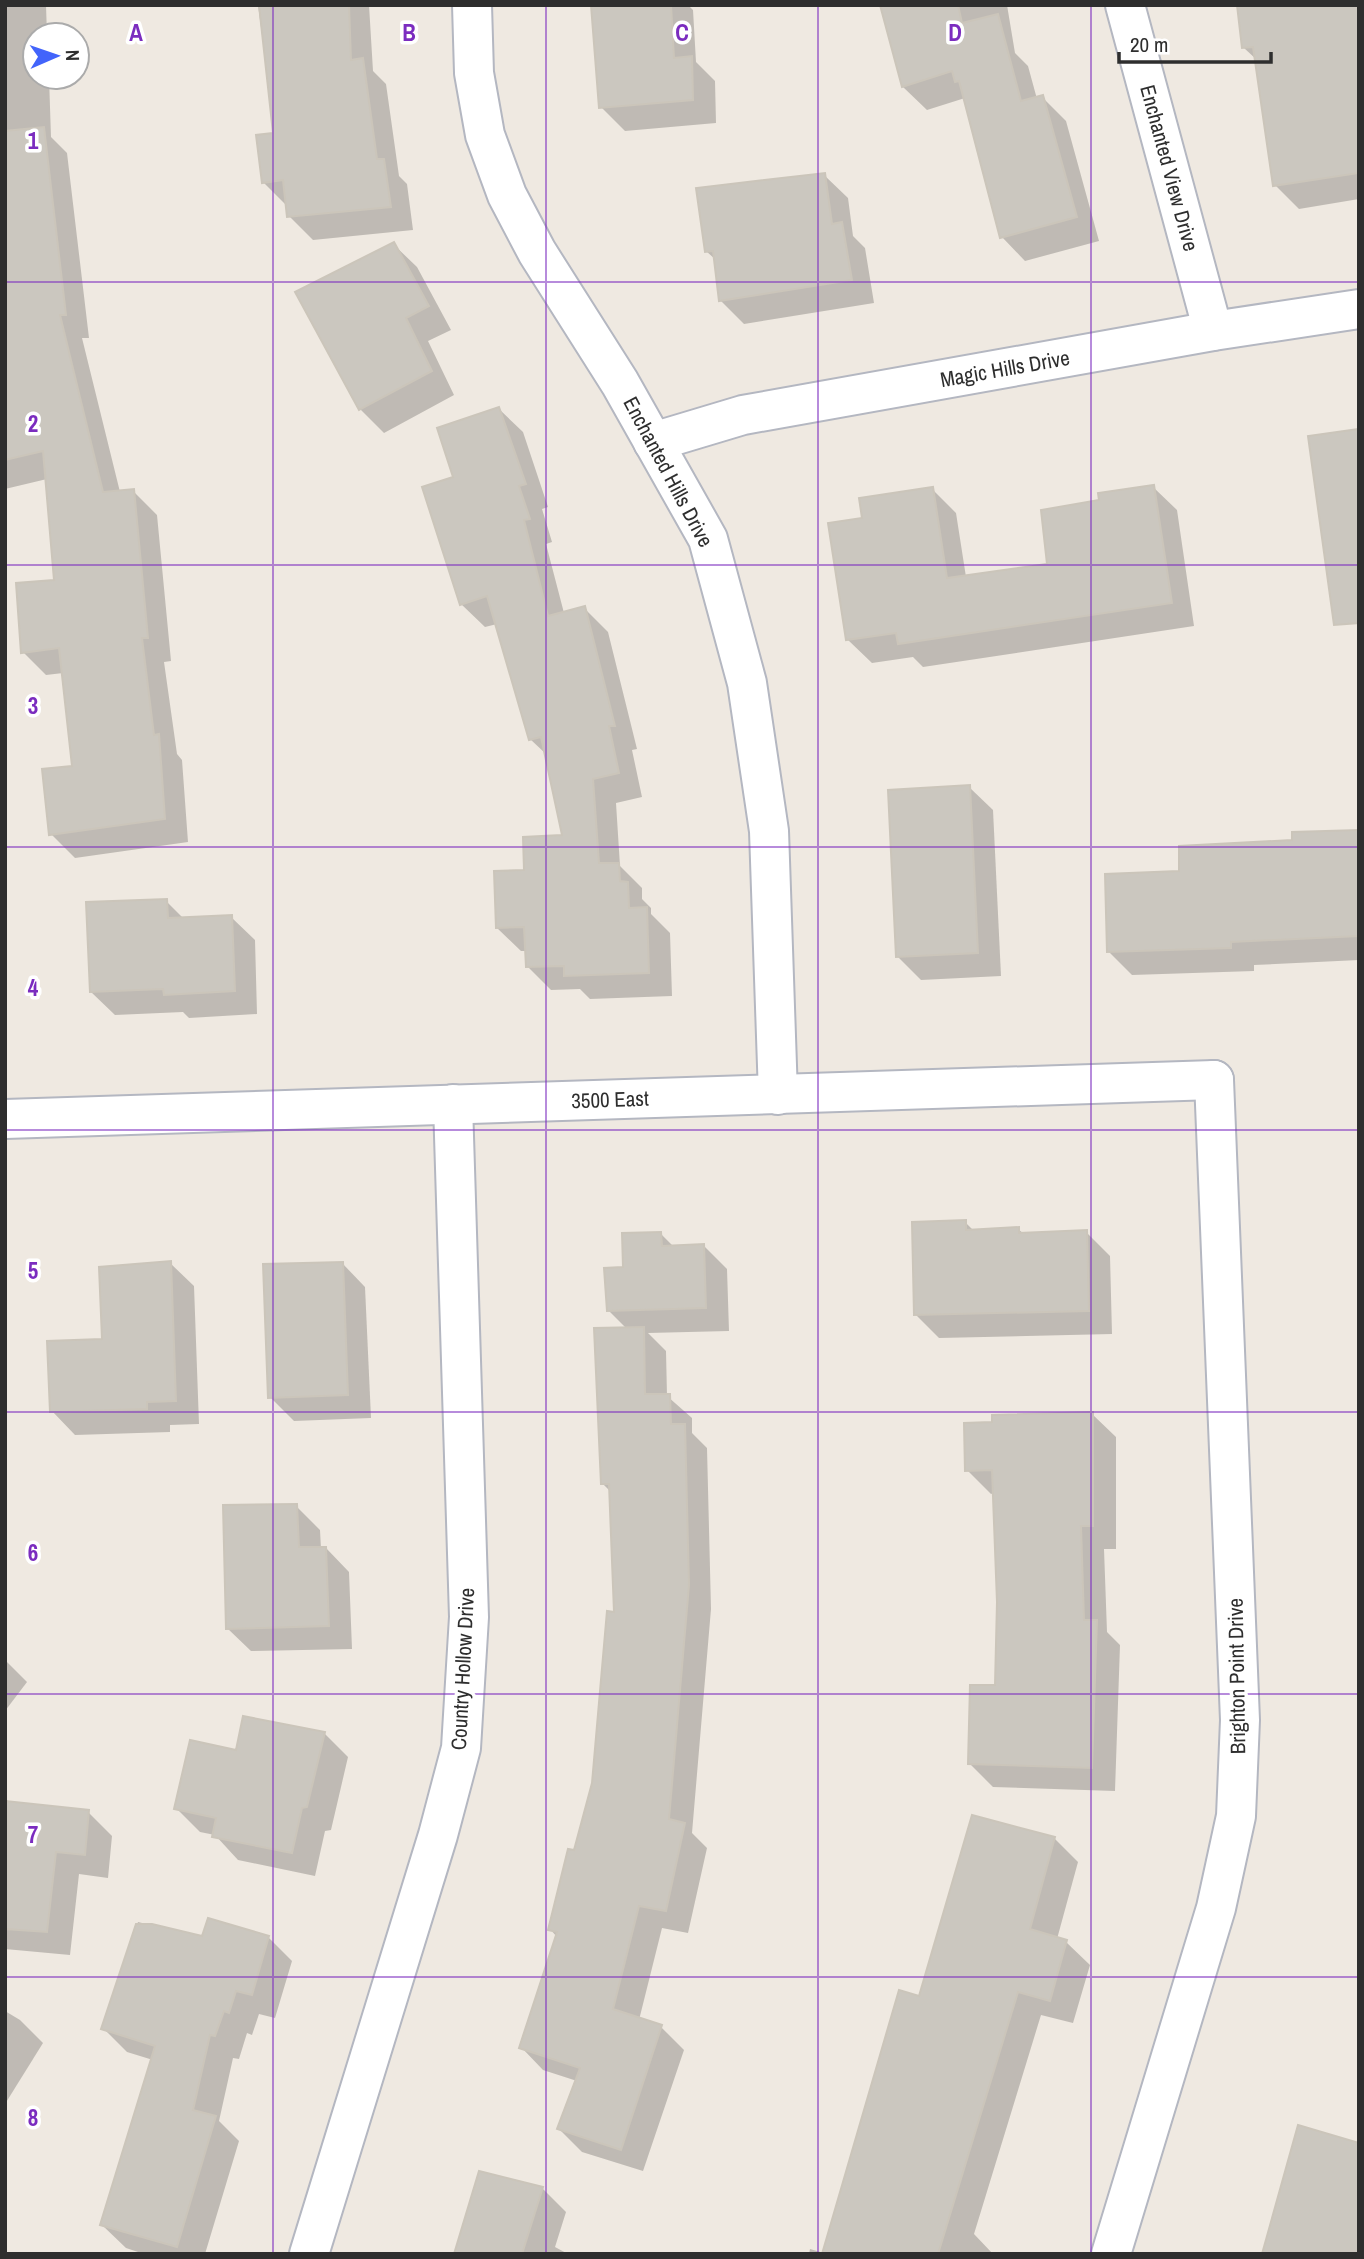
<svg xmlns="http://www.w3.org/2000/svg" width="1364" height="2259" font-family="'Archivo Narrow',sans-serif">
	<style>
		.shadow { fill: #0003 }
		.building { fill: #cbc7bf; stroke: #cbc5ba; stroke-width: 2 }
		.lines { fill: none; stroke-linecap: round; stroke-linejoin: round }
		.minor-casing { stroke: #b4b7c1; stroke-width: 42 }
		.tertiary-casing { stroke: #b4b7c1; stroke-width: 42 }
		.minor { stroke: #fff; stroke-width: 38 }
		.tertiary { stroke: #fff; stroke-width: 38 }
		.grid { fill: none; stroke: #7b2cbf; stroke-width: 2; stroke-opacity: 0.55 }
		.labels { text-anchor: middle; stroke-width: 7; stroke-linejoin: round; paint-order: stroke }
		.street-label { font-size: 21px; fill: #2e2e2e; stroke: #fff }
		.grid-label { font-size: 23px; text-anchor: middle; font-weight: bold; fill: #7b2cbf; stroke: #fff; stroke-width: 7; stroke-linejoin: round; paint-order: stroke }
	</style>
	<rect width="100%" height="100%" fill="#efe9e1"/>
	<g class="shadow">
		<polygon points="5,5 46,5 47,35 35,35 35,77 49,77 51,137 67,153 89,338 82,338 120,492 133,491 157,515 171,661 164,662 177,754 182,760 188,842 75,858 51,834 74,767 63,673 46,675 23,652 56,581 47,479 5,489"/>
		<polygon points="258,5 369,5 373,71 386,84 399,176 407,184 413,230 313,240 289,216 288,207 263,182 275,134"/>
		<polygon points="593,5 688,5 693,10 696,62 715,81 716,123 625,131 601,107"/>
		<polygon points="882,5 1007,5 1015,53 1028,66 1037,99 1042,97 1066,121 1099,241 1025,261 1002,237 965,98 927,110 903,87"/>
		<polygon points="1359,5 1359,199 1299,209 1275,185 1257,60 1244,48"/>
		<polygon points="824,175 848,198 853,236 865,248 874,303 744,324 721,301 716,260 706,251"/>
		<polygon points="393,244 417,267 451,330 428,341 454,395 384,433 360,409"/>
		<polygon points="499,409 523,432 548,507 542,509 552,542 546,544 564,613 584,608 608,632 637,749 632,750 642,797 616,803 620,866 642,888 642,899 651,908 651,914 670,933 672,996 590,999 580,989 551,990 528,967 527,951 521,951 497,928 526,871 564,837 546,754 530,739 497,624 485,627 461,604 455,478"/>
		<polygon points="1153,487 1177,510 1194,626 923,667 913,657 872,663 848,640 863,520 932,489 956,513 966,577 1049,565 1100,502"/>
		<polygon points="969,787 993,810 1001,976 921,980 897,956"/>
		<polygon points="1359,831 1359,960 1254,965 1254,971 1132,975 1108,951 1181,872 1294,842"/>
		<polygon points="166,901 184,919 231,917 255,940 257,1014 189,1018 183,1012 115,1015 91,992"/>
		<polygon points="1358,1207 1359,1207 1359,1263"/>
		<polygon points="965,1222 974,1231 1018,1229 1024,1234 1086,1232 1110,1256 1112,1334 939,1338 916,1315"/>
		<polygon points="660,1233 674,1247 704,1246 727,1269 729,1331 648,1333 666,1351 667,1396 692,1418 692,1433 707,1448 711,1609 692,1833 707,1848 688,1933 662,1928 639,2020 661,2027 684,2050 643,2171 582,2152 559,2129 577,2081 543,2070 521,2047 557,1937 550,1929 594,1784 616,1614 611,1492 602,1483 627,1329 608,1310 625,1269"/>
		<polygon points="170,1263 194,1286 199,1424 170,1425 170,1432 75,1435 52,1411 103,1340"/>
		<polygon points="342,1263 365,1287 371,1418 294,1421 270,1397"/>
		<polygon points="5,1326 7,1374 5,1374"/>
		<polygon points="1092,1414 1116,1437 1116,1549 1104,1549 1107,1632 1120,1645 1115,1791 993,1787 970,1764 997,1687 999,1602 994,1493 991,1494 967,1470"/>
		<polygon points="296,1506 320,1530 321,1549 326,1548 349,1572 352,1649 251,1651 227,1628"/>
		<polygon points="5,1660 27,1682 5,1711"/>
		<polygon points="324,1733 348,1757 331,1830 325,1831 315,1876 238,1860 215,1835 200,1832 176,1808 237,1753"/>
		<polygon points="5,1798 10,1803 88,1812 112,1836 108,1878 79,1874 70,1955 5,1949"/>
		<polygon points="1054,1838 1078,1862 1057,1939 1066,1942 1090,1965 1073,2023 1041,2015 974,2234 993,2254 809,2254 810,2249 824,2253 920,1998"/>
		<polygon points="138,1922 203,1938 268,1937 292,1961 275,2018 259,2014 252,2035 247,2033 239,2059 233,2058 219,2121 239,2141 205,2254 144,2254 126,2248 102,2225 153,2060 127,2052 103,2028"/>
		<polygon points="5,2011 20,2020 43,2043 5,2104"/>
		<polygon points="542,2188 566,2212 555,2247 568,2254 456,2254"/>
	</g>
	<g class="building">
		<polygon points="259,5 349,5 351,60 363,58 377,159 384,159 391,207 287,217 283,180 262,183 256,135 273,133"/>
		<polygon points="591,5 671,5 674,58 692,56 693,100 599,108"/>
		<polygon points="880,5 958,5 962,23 998,14 1021,101 1043,95 1077,217 1000,238 959,81 955,82 952,71 902,87"/>
		<polygon points="1237,5 1359,5 1359,173 1273,186 1253,47 1242,48"/>
		<polygon points="44,127 66,315 60,315 103,492 134,489 148,638 142,638 154,735 159,734 165,819 49,835 42,769 72,766 59,648 21,653 16,583 54,580 43,451 5,460 5,131"/>
		<polygon points="825,173 832,224 842,222 852,280 719,301 713,251 705,252 696,188"/>
		<polygon points="394,242 429,306 406,318 432,371 359,410 295,292"/>
		<polygon points="499,407 526,484 519,486 530,519 524,520 548,616 585,606 615,726 609,726 619,773 593,779 599,863 619,863 620,881 628,882 629,908 647,907 649,973 564,976 564,966 526,967 524,927 496,928 494,871 524,870 523,837 562,835 541,737 529,740 487,596 460,605 422,487 453,477 437,428"/>
		<polygon points="1359,429 1359,623 1334,625 1308,436"/>
		<polygon points="1154,485 1172,603 898,644 896,633 846,640 828,523 862,518 859,498 933,487 947,578 1047,564 1041,510 1099,500 1098,493"/>
		<polygon points="970,785 978,953 896,957 888,790"/>
		<polygon points="1359,830 1359,936 1231,942 1231,948 1107,952 1105,874 1179,871 1179,846 1292,840 1292,832"/>
		<polygon points="167,899 168,918 232,915 235,991 164,995 163,989 90,992 86,902"/>
		<polygon points="966,1220 966,1230 1019,1227 1019,1233 1087,1230 1089,1311 914,1315 912,1222"/>
		<polygon points="661,1232 662,1246 704,1244 706,1308 607,1311 604,1268 623,1267 622,1233"/>
		<polygon points="171,1261 176,1401 147,1402 147,1409 50,1412 47,1341 102,1339 99,1267"/>
		<polygon points="343,1262 348,1395 268,1398 263,1264"/>
		<polygon points="644,1327 645,1394 670,1394 671,1424 685,1424 689,1585 669,1819 685,1823 666,1911 639,1906 613,2009 662,2025 621,2150 557,2129 580,2068 519,2048 557,1932 548,1930 568,1849 574,1850 592,1783 607,1611 614,1612 609,1484 601,1484 594,1328"/>
		<polygon points="1093,1412 1093,1526 1081,1526 1084,1620 1097,1620 1092,1768 968,1764 970,1685 995,1685 997,1602 992,1470 965,1471 964,1423 992,1422 992,1415"/>
		<polygon points="297,1504 299,1547 326,1547 329,1626 226,1629 223,1505"/>
		<polygon points="243,1716 325,1732 307,1807 302,1808 292,1853 212,1837 216,1818 174,1809 190,1740 236,1750"/>
		<polygon points="5,1801 89,1810 85,1855 56,1852 47,1932 5,1929"/>
		<polygon points="972,1815 1055,1837 1030,1929 1067,1940 1050,2001 1018,1992 938,2254 822,2254 899,1990 919,1996"/>
		<polygon points="208,1918 269,1936 252,1995 236,1991 229,2013 224,2011 215,2036 210,2035 193,2110 216,2116 177,2247 100,2225 155,2046 101,2029 136,1924 152,1924 202,1936"/>
		<polygon points="1298,2125 1359,2143 1359,2254 1262,2254"/>
		<polygon points="479,2171 543,2187 522,2254 454,2254"/>
	</g>
	<g class="lines">
		<defs>
			<g id="minor">
				<polyline points="472,5 474,73 485,135 507,195 537,252 620,383 708,539 747,683 769,831 778,1095"/>
				<polyline points="1125,5 1213,331"/>
				<polyline points="653,442 743,415 1213,331 1359,309"/>
				<polyline points="309,2254 438,1835 461,1748 469,1617 453,1104"/>
				<polyline points="1111,2254 1216,1908 1236,1816 1240,1720 1214,1080"/>
			</g>
			<polyline id="tertiary" points="5,1119 1214,1080"/>
		</defs>
		<use href="#minor" class="minor-casing"/>
		<use href="#tertiary" class="tertiary-casing"/>
		<use href="#minor" class="minor"/>
		<use href="#tertiary" class="tertiary"/>
	</g>
	<path class="grid" d="M273,5V2254M546,5V2254M818,5V2254M1091,5V2254M5,282H1359M5,565H1359M5,847H1359M5,1130H1359M5,1412H1359M5,1694H1359M5,1977H1359"/>
	<g class="labels">
		<g class="street-label">
			<text transform="translate(1169 168) rotate(75)" y="7">Enchanted View Drive</text>
			<text transform="translate(1005 369) rotate(-10)" y="7">Magic Hills Drive</text>
			<text transform="translate(668 472) rotate(62)" y="7">Enchanted Hills Drive</text>
			<text transform="translate(610 1100) rotate(-2)" y="7">3500 East</text>
			<text transform="translate(463 1669) rotate(-87)" y="7">Country Hollow Drive</text>
			<text transform="translate(1237 1676) rotate(-91)" y="7">Brighton Point Drive</text>
		</g>
	</g>
	<g class="grid-label">
		<text x="136" y="41">A</text>
		<text x="409" y="41">B</text>
		<text x="682" y="41">C</text>
		<text x="955" y="41">D</text>
		<text x="33" y="149">1</text>
		<text x="33" y="432">2</text>
		<text x="33" y="714">3</text>
		<text x="33" y="996">4</text>
		<text x="33" y="1279">5</text>
		<text x="33" y="1561">6</text>
		<text x="33" y="1843">7</text>
		<text x="33" y="2126">8</text>
	</g>
	<rect width="1364" height="2259" fill="none" stroke="#2e2e2e" stroke-width="14"/>
	<g transform="translate(56 56) rotate(88)"><circle r="33" fill="#ffffff" stroke="#ababab" stroke-width="2"/>
	<path d="M0-5L12 26L0 18L-12 26Z" fill="#4264fb"/>
	<text y="-10" font-size="19" font-weight="bold" text-anchor="middle" fill="#2e2e2e">N</text>
	</g>
	<path d="M1119 52v10h152v-10" fill="none" stroke="#2e2e2e" stroke-width="3.5"/>
	<text x="1130" y="52" font-size="21" fill="#2e2e2e" stroke="#ffffff" stroke-width="5" paint-order="stroke">20 m</text>
</svg>
